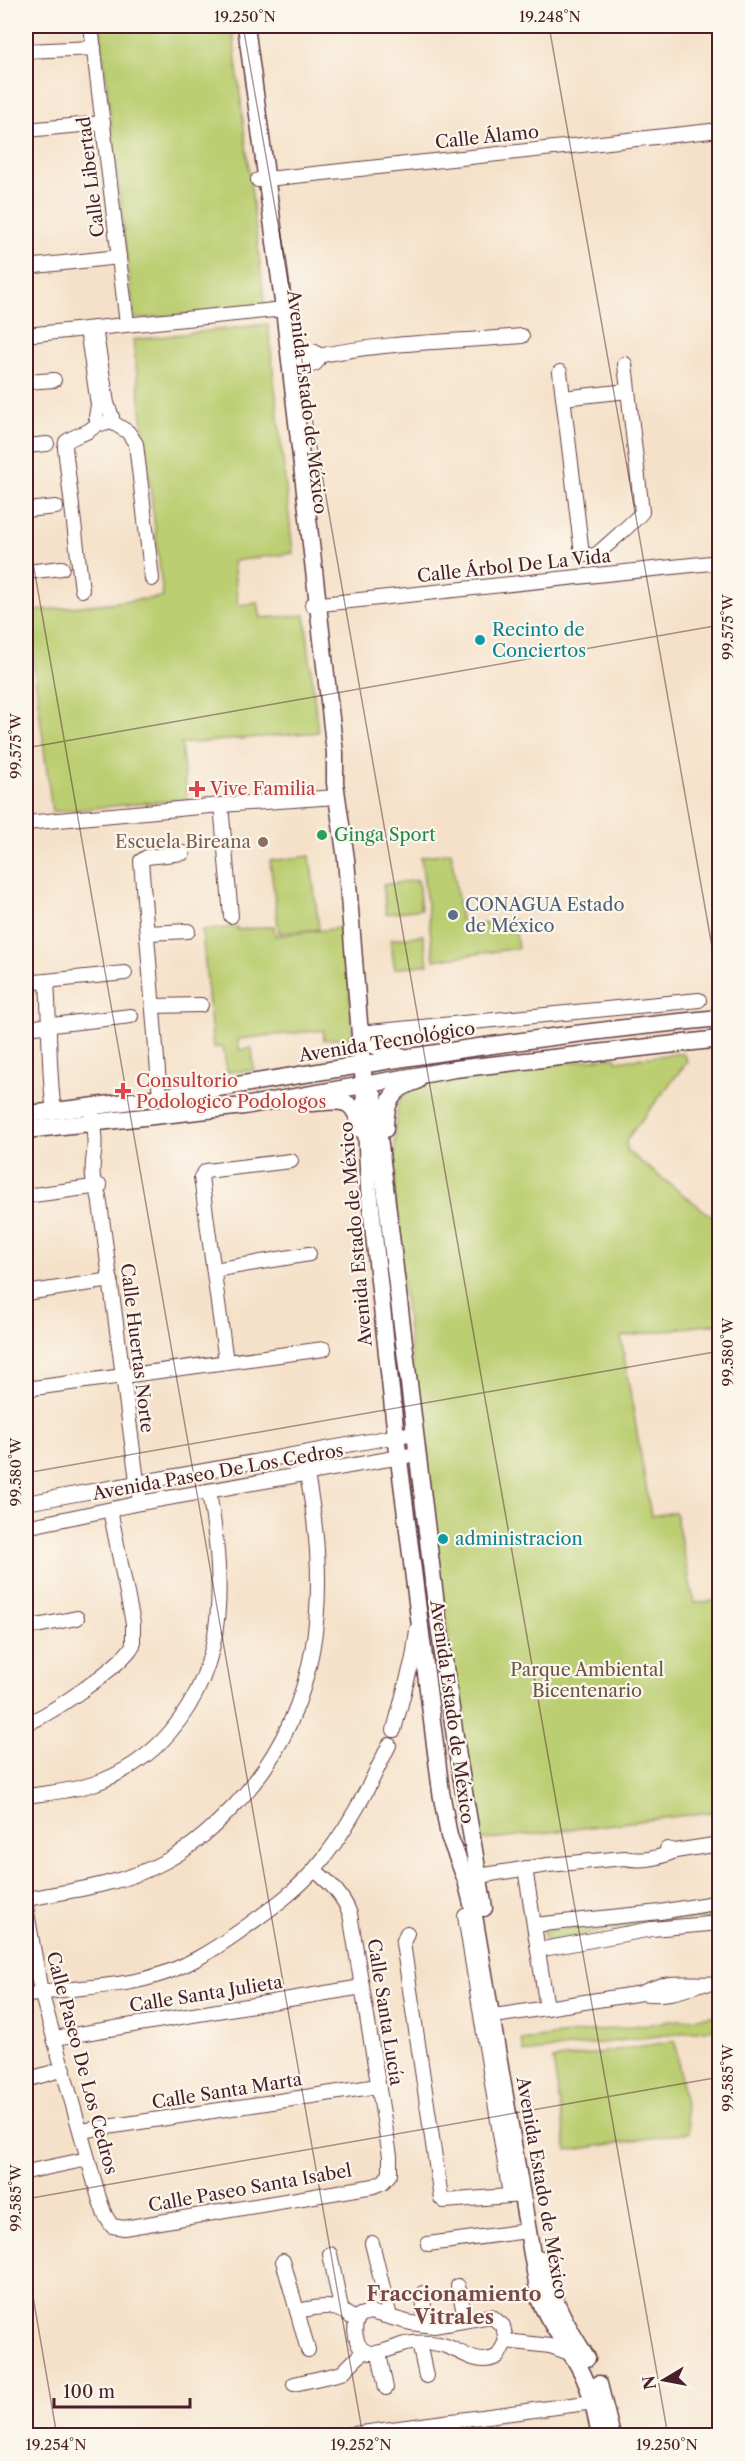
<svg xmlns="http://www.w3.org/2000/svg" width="745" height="2461" font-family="'Libre Caslon Text',serif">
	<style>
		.green { fill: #bbce71; stroke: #82764e; stroke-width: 1.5 }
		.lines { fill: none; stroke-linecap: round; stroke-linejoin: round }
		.minor-casing { stroke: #643c43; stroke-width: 16 }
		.major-casing { stroke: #643c43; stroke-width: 19 }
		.minor { stroke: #fff; stroke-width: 14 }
		.major { stroke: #fff; stroke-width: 16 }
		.ticks { fill: none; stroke: #4a1f2b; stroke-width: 1.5; stroke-opacity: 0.45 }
		.culture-dot { fill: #0f9aa8; stroke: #fbf7ec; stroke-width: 2 }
		.health-dot { fill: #e0444e; stroke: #fbf7ec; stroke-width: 2 }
		.leisure-dot { fill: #2e9e5b; stroke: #fbf7ec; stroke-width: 2 }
		.education-dot { fill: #8d6e63; stroke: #fbf7ec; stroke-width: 2 }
		.service-dot { fill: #5c6f8a; stroke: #fbf7ec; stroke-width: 2 }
		.labels { text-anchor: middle; stroke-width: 4.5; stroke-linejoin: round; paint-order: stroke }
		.street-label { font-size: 18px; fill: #4a1f2b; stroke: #fbf7ec }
		.culture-label { font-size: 18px; fill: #0d838f; stroke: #fbf7ec; text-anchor: start }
		.health-label { font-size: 18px; fill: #be3a42; stroke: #fbf7ec; text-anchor: start }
		.leisure-label { font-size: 18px; fill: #27864d; stroke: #fbf7ec; text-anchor: start }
		.education-label { font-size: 18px; fill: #785e54; stroke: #fbf7ec; text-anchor: end }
		.service-label { font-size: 18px; fill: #4e5e75; stroke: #fbf7ec; text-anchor: start }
		.park-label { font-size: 18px; fill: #6c5440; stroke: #fbf7ec }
		.neighbourhood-label { font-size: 20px; font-weight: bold; fill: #7a474a; stroke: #fbf7ec }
		.neatline { fill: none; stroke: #4a1f2b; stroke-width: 2 }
		.ticks-label { font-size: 15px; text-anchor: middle; fill: #4a1f2b }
	</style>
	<rect width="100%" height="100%" fill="#fbf7ec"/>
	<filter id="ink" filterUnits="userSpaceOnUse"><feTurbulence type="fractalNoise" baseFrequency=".0167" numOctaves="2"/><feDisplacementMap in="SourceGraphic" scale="12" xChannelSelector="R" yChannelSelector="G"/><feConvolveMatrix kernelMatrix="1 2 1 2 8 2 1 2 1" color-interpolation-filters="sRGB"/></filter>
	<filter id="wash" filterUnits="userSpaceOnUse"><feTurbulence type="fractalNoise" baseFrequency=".008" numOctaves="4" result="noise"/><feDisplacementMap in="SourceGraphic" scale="24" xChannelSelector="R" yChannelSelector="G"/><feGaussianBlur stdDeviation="1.35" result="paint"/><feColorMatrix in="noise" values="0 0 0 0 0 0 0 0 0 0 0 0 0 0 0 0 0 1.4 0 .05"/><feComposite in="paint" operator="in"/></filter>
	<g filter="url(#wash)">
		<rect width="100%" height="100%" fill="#f5e1c9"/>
		<g class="green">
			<polygon points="100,26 232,26 265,307 134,319"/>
			<polygon points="268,324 293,553 233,561 238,605 258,603 261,618 305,615 318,732 181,744 187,799 52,812 27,612 163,597 133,340"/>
			<polygon points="451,852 462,927 514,920 518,948 434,960 421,857"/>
			<polygon points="310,856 319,929 279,933 270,861"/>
			<polygon points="418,880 421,909 386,914 383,885"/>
			<polygon points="274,926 275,936 347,927 352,1037 324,1040 323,1030 238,1039 239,1050 252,1048 254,1070 227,1072 223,1047 213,1048 202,930 237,927 238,930"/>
			<polygon points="423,935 428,964 395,969 390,940"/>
			<polygon points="683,1053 687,1062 626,1140 627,1151 719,1222 719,1323 621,1337 651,1516 675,1512 694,1603 719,1600 719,1811 477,1841 418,1419 395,1214 395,1129 399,1101 413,1087 511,1069 615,1057 616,1061"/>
			<polygon points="719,1907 719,1919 670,1920 547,1942 543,1936 546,1930 666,1919"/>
			<polygon points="719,2015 719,2028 524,2053 522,2040"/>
			<polygon points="675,2041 689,2132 567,2151 553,2060"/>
		</g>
	</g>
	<g filter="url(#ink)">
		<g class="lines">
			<defs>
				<g id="minor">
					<polyline points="91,26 127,324"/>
					<polyline points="26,51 94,48"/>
					<polyline points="26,130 103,123"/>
					<polyline points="258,180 720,130"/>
					<polyline points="26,267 119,257"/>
					<path d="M87,329L98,405L96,417L100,423C106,425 110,423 112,417L107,403L95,328"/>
					<polyline points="26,335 284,309"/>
					<circle cx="311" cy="358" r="7"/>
					<path d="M318,356C385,342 454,342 522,336"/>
					<path d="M560,372L582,554L594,556C599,553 640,516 642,512L625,364"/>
					<polyline points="26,382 54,380"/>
					<polyline points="563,398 628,391"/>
					<polyline points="110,421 128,432 136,444 152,579"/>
					<polyline points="26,446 47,444"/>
					<polyline points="26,510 56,507"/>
					<polyline points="26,572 62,568"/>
					<path d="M82,590L65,448L66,442C77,433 89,435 98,422"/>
					<polyline points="312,605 720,562"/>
					<polyline points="221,805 231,916"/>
					<polyline points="26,823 221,805 336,797"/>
					<polyline points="148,933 188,931"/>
					<path d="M47,981C50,1025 48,1068 54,1111"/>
					<polyline points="26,983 125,973"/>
					<polyline points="153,1006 201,1005"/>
					<polyline points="26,1028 131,1016"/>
					<polyline points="359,1033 699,1000"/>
					<polyline points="160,1097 141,861 147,857 183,853"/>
					<path d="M92,1114C93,1126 96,1141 94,1153C92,1168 91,1182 99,1196L140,1503"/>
					<polyline points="26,1196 100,1186"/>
					<polyline points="214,1270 309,1254"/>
					<polyline points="26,1293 111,1280"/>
					<polyline points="226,1362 201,1177 206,1171 291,1161"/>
					<polyline points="26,1389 324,1349"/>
					<polyline points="26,1503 414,1433"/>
					<polyline points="26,1527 140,1503 417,1454"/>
					<polyline points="26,1628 77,1618"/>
					<path d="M26,1724C49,1715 122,1666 133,1645V1623L110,1510"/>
					<polyline points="394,1730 413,1658 417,1630"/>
					<path d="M26,1796C48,1793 72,1791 93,1784C123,1774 151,1755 171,1731C230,1660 223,1577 209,1492"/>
					<polyline points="667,1849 675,1851 720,1844"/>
					<polyline points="525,1868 547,2008"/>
					<path d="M478,1876L548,1865L625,1858C641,1862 660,1858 675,1851"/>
					<path d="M26,1899C72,1891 124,1884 166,1861C193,1847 215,1826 236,1804C322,1711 330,1594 307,1475"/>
					<path d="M26,1907L41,1992L99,2198L105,2215L112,2226L124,2228L374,2186L383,2182L390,2174V2156L350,1914C343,1895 330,1882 314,1870"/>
					<polyline points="465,1916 510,2195"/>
					<polyline points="534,1925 660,1912 720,1902"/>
					<polyline points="407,1933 403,1943 441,2198 444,2201 522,2195"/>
					<polyline points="538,1950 652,1929 720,1923"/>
					<path d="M642,1993C669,1978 690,1986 720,1983"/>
					<path d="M26,1996C67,1986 111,1989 152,1977C185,1968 212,1951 240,1931C266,1912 293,1894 314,1870C346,1833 368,1789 389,1745"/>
					<path d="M501,2015L642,1993C662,1996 678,1993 697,1985"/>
					<polyline points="55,2038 362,1987"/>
					<polyline points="26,2080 64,2069"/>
					<polyline points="81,2131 378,2086"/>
					<polyline points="26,2172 88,2159"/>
					<polyline points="372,2243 390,2317"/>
					<polyline points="428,2244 527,2231"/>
					<polyline points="330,2254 341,2308"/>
					<polyline points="283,2261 308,2350"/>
					<polyline points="458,2286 466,2320"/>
					<polyline points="423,2293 425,2325"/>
					<path d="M297,2311C323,2306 335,2302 356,2321"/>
					<path d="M370,2312L411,2323L434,2326L491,2316L503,2326L506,2341L498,2356C476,2369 459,2347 438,2344C427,2342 416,2342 405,2344C388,2349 362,2365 356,2337C354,2329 355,2322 360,2315Z"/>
					<polyline points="506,2341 550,2346 572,2354"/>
					<polyline points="419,2343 426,2376"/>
					<polyline points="379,2354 386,2388"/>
					<polyline points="294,2384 342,2373 364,2351"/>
					<polyline points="339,2436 594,2402"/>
				</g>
				<g id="major">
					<path d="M246,26L284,309L335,753V783L346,859L364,1085L369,1189L396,1436L441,1792L449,1836L466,1880L472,1904L540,2301C550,2325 566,2343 578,2365C591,2388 595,2410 600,2436"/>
					<polyline points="366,1042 403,1058"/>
					<polyline points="374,1096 436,1605 458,1757 484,1908"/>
					<path d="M311,1103C339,1101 355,1095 360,1129"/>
					<path d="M26,1114C152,1101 278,1078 404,1058C508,1042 614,1028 720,1018"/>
					<path d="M385,1129C385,1103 391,1089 417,1081"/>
					<polyline points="26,1130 244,1106 455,1069 720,1039"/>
					<path d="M542,2259C550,2296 567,2327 587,2358"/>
					<polyline points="599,2384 612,2436"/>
				</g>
			</defs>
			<use href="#minor" class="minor-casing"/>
			<use href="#major" class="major-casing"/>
			<use href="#minor" class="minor"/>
			<use href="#major" class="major"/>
		</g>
	</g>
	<path class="ticks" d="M243,26L668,2436M549,26L720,992M26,523L363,2436M26,748L720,625M26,1473L720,1351M26,2199L720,2077M26,2256L57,2436"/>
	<g class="culture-dot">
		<circle cx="480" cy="640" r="6"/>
		<circle cx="443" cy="1539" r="6"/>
	</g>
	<g class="health-dot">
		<path d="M194 780h6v6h6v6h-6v6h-6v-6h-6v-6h6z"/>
		<path d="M120 1082h6v6h6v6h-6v6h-6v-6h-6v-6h6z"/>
	</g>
	<circle class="leisure-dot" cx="322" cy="835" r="6"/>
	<circle class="education-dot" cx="263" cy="842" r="6"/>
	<circle class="service-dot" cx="453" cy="915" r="6"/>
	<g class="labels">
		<g class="street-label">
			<text transform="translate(487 137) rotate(-6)" y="6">Calle Álamo</text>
			<text transform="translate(91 177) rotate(-97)" y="6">Calle Libertad</text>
			<text transform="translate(307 402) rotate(83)" y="6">Avenida Estado de México</text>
			<text transform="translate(514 566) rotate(-6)" y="6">Calle Árbol De La Vida</text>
			<text transform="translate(387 1042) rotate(-9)" y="6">Avenida Tecnológico</text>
			<text transform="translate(356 1234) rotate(-95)" y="6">Avenida Estado de México</text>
			<text transform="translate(137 1348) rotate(83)" y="6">Calle Huertas Norte</text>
			<text transform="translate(218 1472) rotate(-10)" y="6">Avenida Paseo De Los Cedros</text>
			<text transform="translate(452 1712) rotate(82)" y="6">Avenida Estado de México</text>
			<text transform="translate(206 1994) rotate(-9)" y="6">Calle Santa Julieta</text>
			<text transform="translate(385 2012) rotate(81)" y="6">Calle Santa Lucía</text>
			<text transform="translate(82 2063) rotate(75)" y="6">Calle Paseo De Los Cedros</text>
			<text transform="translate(227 2091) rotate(-9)" y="6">Calle Santa Marta</text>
			<text transform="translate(250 2188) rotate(-10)" y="6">Calle Paseo Santa Isabel</text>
			<text transform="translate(542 2188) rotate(80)" y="6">Avenida Estado de México</text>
		</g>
		<g class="culture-label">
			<text x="492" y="636">Recinto de<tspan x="492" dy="21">Conciertos</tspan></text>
			<text x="455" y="1545">administracion</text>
		</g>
		<g class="health-label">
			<text x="210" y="795">Vive Familia</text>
			<text x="136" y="1087">Consultorio<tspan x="136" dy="21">Podologico Podologos</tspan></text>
		</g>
		<g class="leisure-label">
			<text x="334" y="841">Ginga Sport</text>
		</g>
		<g class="education-label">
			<text x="251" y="848">Escuela Bireana</text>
		</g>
		<g class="service-label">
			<text x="465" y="911">CONAGUA Estado<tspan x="465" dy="21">de México</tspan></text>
		</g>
		<g class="park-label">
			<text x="587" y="1676">Parque Ambiental<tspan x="587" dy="21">Bicentenario</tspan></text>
		</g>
		<g class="neighbourhood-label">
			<text x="454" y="2301">Fraccionamiento<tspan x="454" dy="23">Vitrales</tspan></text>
		</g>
	</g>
	<rect width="745" height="2461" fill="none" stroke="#fbf7ec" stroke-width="66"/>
	<g transform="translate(664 2380) rotate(260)" stroke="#fbf7ec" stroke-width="4.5" paint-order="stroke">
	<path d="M0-4.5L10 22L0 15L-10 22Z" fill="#4a1f2b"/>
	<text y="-9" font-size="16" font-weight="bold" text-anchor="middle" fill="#4a1f2b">N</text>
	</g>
	<path d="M54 2398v9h136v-9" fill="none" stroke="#4a1f2b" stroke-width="3"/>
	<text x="63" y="2398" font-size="18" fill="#4a1f2b" stroke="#fbf7ec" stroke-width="4.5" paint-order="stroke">100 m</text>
	<rect x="33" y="33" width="679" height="2395" class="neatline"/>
	<g class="ticks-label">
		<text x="245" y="22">19.250°N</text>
		<text x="550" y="22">19.248°N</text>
		<text transform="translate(728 627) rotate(-90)" y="5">99.575°W</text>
		<text transform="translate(16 746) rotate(-90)" y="5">99.575°W</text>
		<text transform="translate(728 1352) rotate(-90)" y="5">99.580°W</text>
		<text transform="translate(16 1472) rotate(-90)" y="5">99.580°W</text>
		<text transform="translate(728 2078) rotate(-90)" y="5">99.585°W</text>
		<text transform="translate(16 2198) rotate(-90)" y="5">99.585°W</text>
		<text x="56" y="2450">19.254°N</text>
		<text x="361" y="2450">19.252°N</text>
		<text x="667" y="2450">19.250°N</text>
	</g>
</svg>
